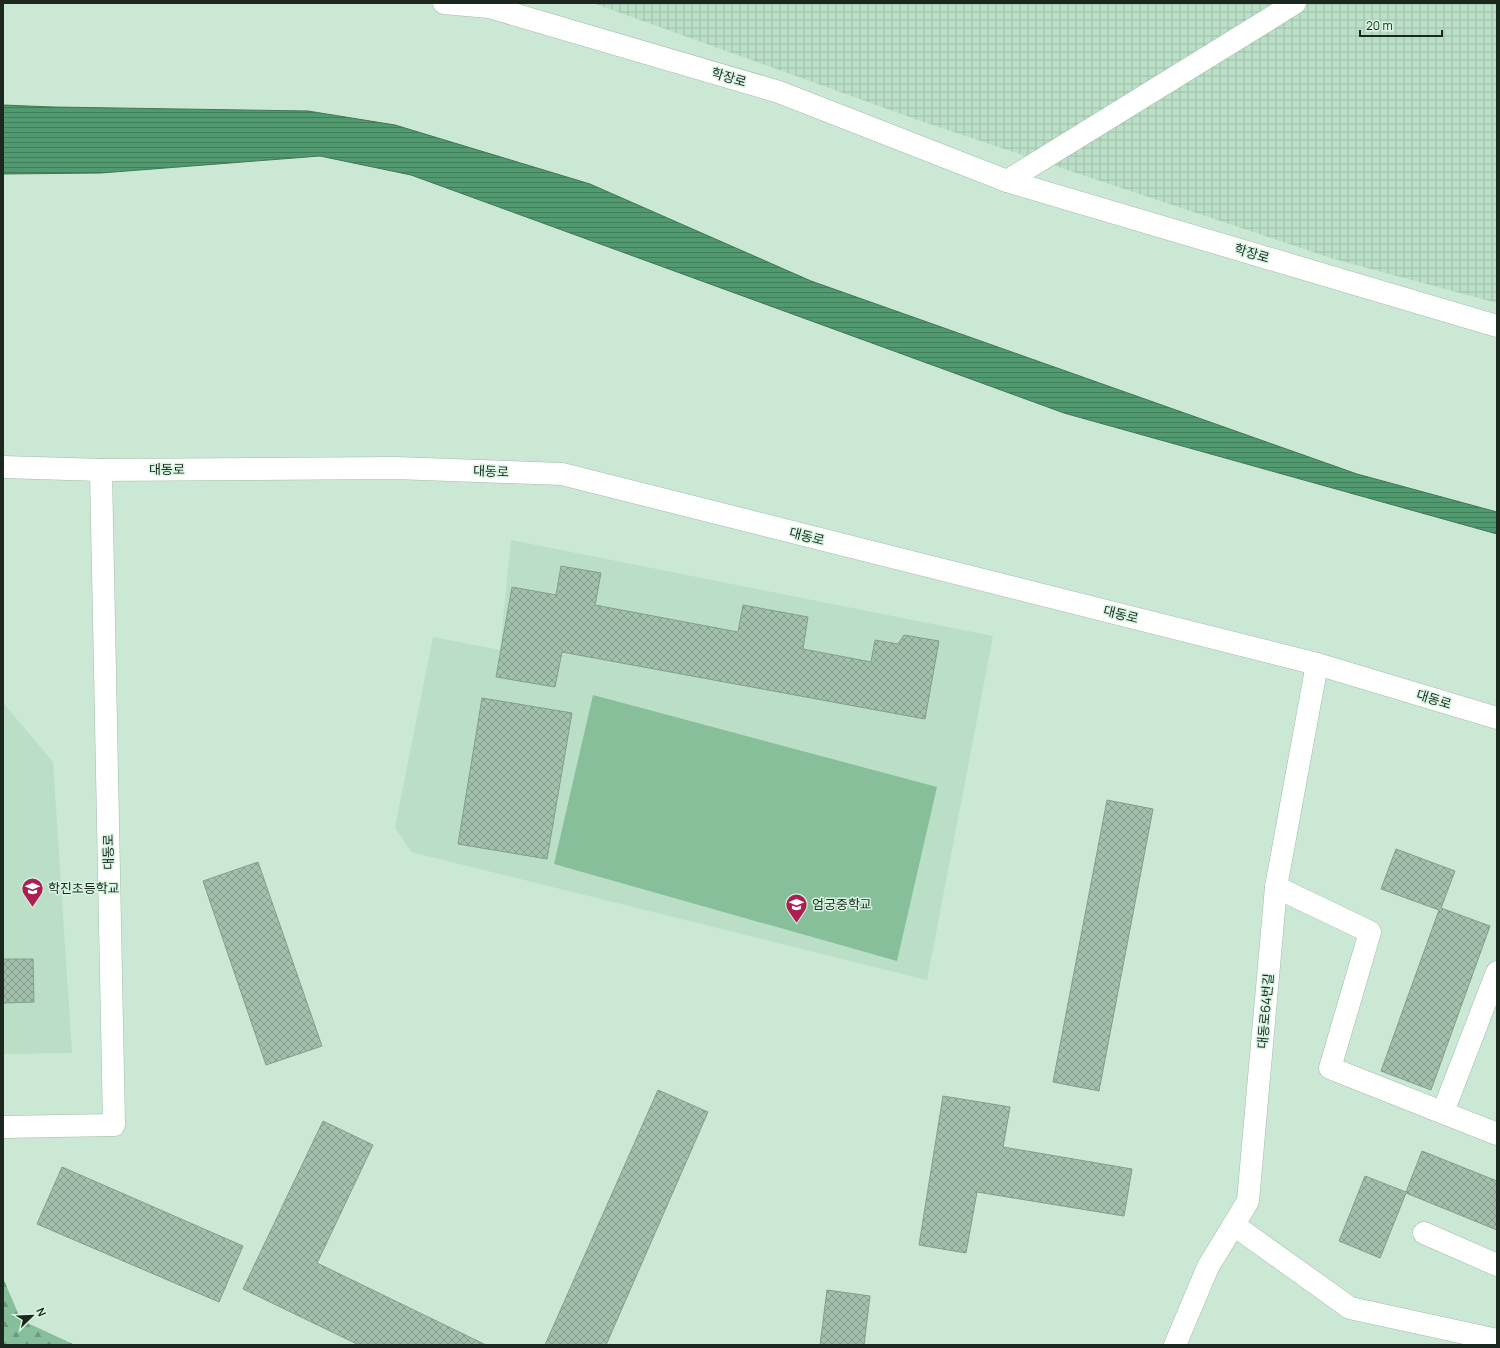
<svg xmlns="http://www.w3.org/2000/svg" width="1500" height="1348" font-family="Manrope,'Noto Sans KR',sans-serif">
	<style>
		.built { fill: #badfc6 }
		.industrial { fill: url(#industrial-grid) }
		.forest { fill: url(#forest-firs) }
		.pitch { fill: #86bf9a }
		.water { fill: url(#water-rules); stroke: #417757 }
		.building { fill: url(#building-cross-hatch); stroke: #829f8c }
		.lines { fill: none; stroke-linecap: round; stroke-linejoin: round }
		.minor-casing { stroke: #a0bda9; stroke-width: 23 }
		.major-casing { stroke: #a0bda9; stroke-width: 23 }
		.minor { stroke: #fff; stroke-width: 22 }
		.major { stroke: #fff; stroke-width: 22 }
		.labels { text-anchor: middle; stroke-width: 3; stroke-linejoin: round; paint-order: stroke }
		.street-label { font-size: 13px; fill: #1c2720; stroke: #d7f5e0 }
		.poi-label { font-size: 13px; fill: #1c2720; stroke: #d7f5e0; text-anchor: start }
	</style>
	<defs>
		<pattern id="industrial-grid" width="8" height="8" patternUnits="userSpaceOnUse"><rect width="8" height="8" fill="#badfc6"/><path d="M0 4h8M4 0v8" fill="none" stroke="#9fbfaa"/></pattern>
		<pattern id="forest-firs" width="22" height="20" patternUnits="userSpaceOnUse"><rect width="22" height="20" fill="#86bf9a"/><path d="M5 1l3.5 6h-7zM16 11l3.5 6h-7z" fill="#6d9b7d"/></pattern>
		<pattern id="water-rules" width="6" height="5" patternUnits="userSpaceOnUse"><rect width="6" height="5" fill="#51996e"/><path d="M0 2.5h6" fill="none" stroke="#427d5a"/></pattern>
		<pattern id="building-cross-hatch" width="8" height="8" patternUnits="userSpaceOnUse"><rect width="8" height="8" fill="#a2c0ac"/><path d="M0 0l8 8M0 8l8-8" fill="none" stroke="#839c8c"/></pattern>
	</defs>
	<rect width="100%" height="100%" fill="#cae8d3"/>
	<g class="built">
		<polygon points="511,540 993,636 927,980 411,852 395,827 433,637 500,650"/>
		<polygon points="3,703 53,762 72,1053 3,1054"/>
	</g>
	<polygon class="industrial" points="593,3 1497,3 1497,303 1334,259 918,120"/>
	<polygon class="forest" points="3,1278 21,1320 75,1345 3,1345"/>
	<polygon class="pitch" points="593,695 937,787 897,961 554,864"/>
	<polygon class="water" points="3,105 53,107 308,111 395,125 590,184 811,281 1357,474 1497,512 1497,534 1064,413 411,175 320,156 101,173 3,174"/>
	<g class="building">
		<polygon points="561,566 601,573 595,605 738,632 743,605 808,617 803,649 871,662 875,640 898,644 904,635 939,641 925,719 562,652 555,687 496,677 512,587 556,595"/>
		<polygon points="482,698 572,713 547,859 458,844"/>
		<polygon points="1107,800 1153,809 1099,1091 1053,1082"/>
		<polygon points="1396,849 1455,871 1441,908 1490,926 1431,1090 1381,1071 1439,910 1381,889"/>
		<polygon points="258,862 322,1046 266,1065 203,881"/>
		<polygon points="3,959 33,959 34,1002 3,1003"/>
		<polygon points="658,1090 708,1112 606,1345 545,1345"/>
		<polygon points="943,1096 1010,1107 1003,1147 1132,1169 1124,1216 977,1192 966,1253 919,1245"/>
		<polygon points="323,1121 373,1145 317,1263 486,1345 359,1345 243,1289"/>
		<polygon points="1422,1151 1497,1181 1497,1230 1406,1193 1380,1258 1339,1241 1365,1176 1406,1192"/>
		<polygon points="62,1167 243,1246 219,1302 37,1224"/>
		<polygon points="827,1290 870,1296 864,1345 820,1345"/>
	</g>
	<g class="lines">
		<defs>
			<g id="minor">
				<polyline points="1007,181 1295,3"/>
				<polyline points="1276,887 1370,932 1330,1068 1497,1134"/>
				<polyline points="1443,1112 1497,972"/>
				<polyline points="3,1127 114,1125 101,470"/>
				<polyline points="1234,1225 1350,1308 1497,1340"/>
				<polyline points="1424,1233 1497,1265"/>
				<polyline points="1175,1345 1208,1267 1248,1201 1276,887 1317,664"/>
			</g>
			<g id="major">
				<polyline points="444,3 489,7 779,92 1007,181 1497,326"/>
				<polyline points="3,467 101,470 395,468 562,474 1317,664 1497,718"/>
			</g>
		</defs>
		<use href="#minor" class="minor-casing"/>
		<use href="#major" class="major-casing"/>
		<use href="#minor" class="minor"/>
		<use href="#major" class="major"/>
	</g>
	<defs>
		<symbol id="school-pin" viewBox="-11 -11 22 30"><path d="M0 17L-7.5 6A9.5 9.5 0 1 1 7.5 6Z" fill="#ae1e53" stroke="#d7f5e0"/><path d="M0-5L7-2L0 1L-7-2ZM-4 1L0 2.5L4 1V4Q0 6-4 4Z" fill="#fff"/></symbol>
	</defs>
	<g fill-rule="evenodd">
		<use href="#school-pin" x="20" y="876" width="25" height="34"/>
		<use href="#school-pin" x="784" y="892" width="25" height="34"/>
	</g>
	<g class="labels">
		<g class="street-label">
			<text transform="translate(729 77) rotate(16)" y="5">학장로</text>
			<text transform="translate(1252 253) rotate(16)" y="5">학장로</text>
			<text x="167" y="474">대동로</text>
			<text transform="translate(491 471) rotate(2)" y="5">대동로</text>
			<text transform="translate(807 536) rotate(14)" y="5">대동로</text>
			<text transform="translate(1121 614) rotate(14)" y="5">대동로</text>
			<text transform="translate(1434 699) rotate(17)" y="5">대동로</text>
			<text transform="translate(108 852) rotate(-91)" y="5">대동로</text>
			<text transform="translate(1265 1011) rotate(-85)" y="5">대동로64번길</text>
		</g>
		<g class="poi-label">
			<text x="48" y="893">학진초등학교</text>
			<text x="812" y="909">엄궁중학교</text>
		</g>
	</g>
	<rect width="1500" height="1348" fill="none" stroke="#1c2720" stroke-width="8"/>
	<g transform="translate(32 1316) rotate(67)" stroke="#d7f5e0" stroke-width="3" paint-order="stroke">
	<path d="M0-3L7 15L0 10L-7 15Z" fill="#1c2720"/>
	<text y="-6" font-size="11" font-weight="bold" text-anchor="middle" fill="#1c2720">N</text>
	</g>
	<path d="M1360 30v6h82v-6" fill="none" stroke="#1c2720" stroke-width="2"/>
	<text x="1366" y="30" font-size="12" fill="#1c2720" stroke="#d7f5e0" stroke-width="3" paint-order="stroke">20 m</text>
</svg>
